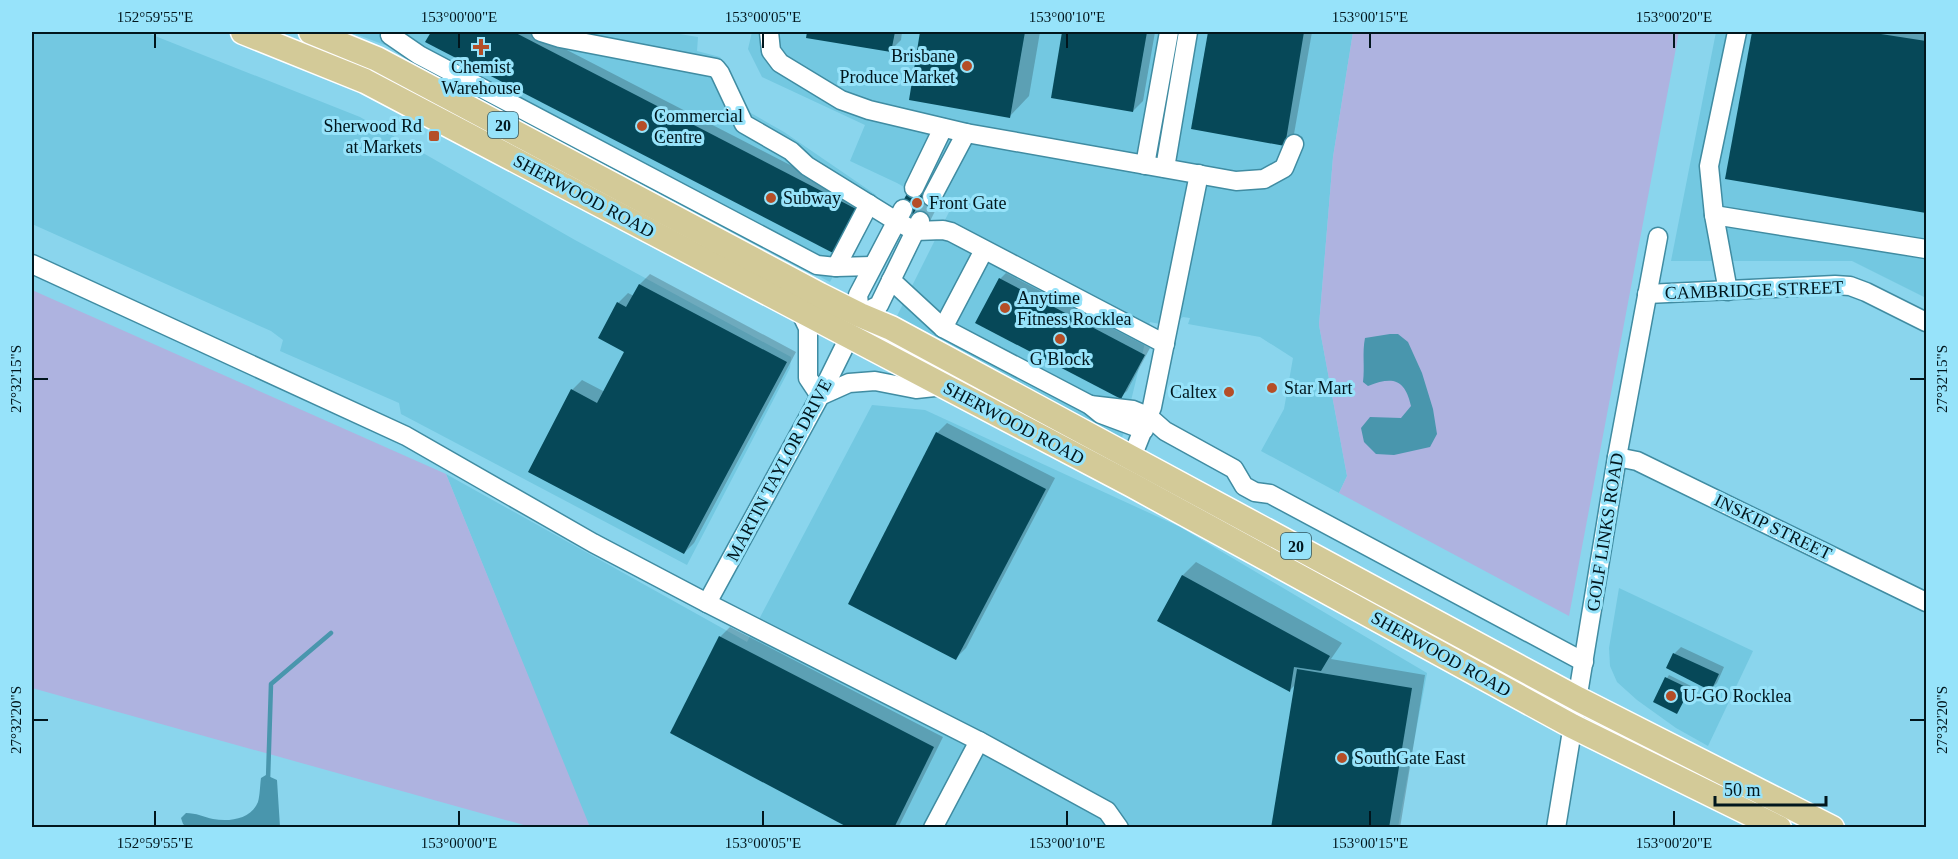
<svg xmlns="http://www.w3.org/2000/svg" width="1958" height="859" font-family="Georgia,serif">
	<style>
		.built { fill: #73c8e1 }
		.green { fill: #aeb3e0 }
		.water { fill: #4996ad }
		.shadow { fill: #0003 }
		.lines { fill: none; stroke-linecap: round; stroke-linejoin: round }
		.stream { stroke: #4996ad; stroke-width: 4.5 }
		.building { fill: #064858 }
		.minor-tunnel { stroke: #6fafc3; stroke-width: 18; stroke-dasharray: 18 9; stroke-linecap: butt }
		.minor-casing { stroke: #408ca2; stroke-width: 21 }
		.major-casing { stroke: #fff; stroke-width: 27 }
		.minor { stroke: #fff; stroke-width: 18 }
		.major { stroke: #d3ca98; stroke-width: 24 }
		.ticks { fill: none; stroke: #01161d; stroke-width: 2 }
		.poi-dot { fill: #b54e27; stroke: #97e3fa; stroke-width: 2 }
		.labels { text-anchor: middle; stroke-width: 6; stroke-linejoin: round; paint-order: stroke }
		.shield { fill: #97e3fa; stroke: #2e545f; stroke-width: 1.5 }
		.shield-label { font-size: 16px; font-weight: bold; fill: #01161d }
		.poi-label { font-size: 18px; fill: #01161d; stroke: #97e3fa; text-anchor: start }
		.street-label { font-size: 18px; fill: #01161d; stroke: #97e3fa }
		.neatline { fill: none; stroke: #01161d; stroke-width: 2 }
		.ticks-label { font-size: 15px; text-anchor: middle; fill: #01161d }
	</style>
	<rect width="100%" height="100%" fill="#8ad5ed"/>
	<g class="built">
		<polygon points="32,32 145,32 360,117 575,240 791,357 790,368 687,565 401,414 399,403 280,351 283,340 271,331 32,224"/>
		<polygon points="350,32 667,32 698,37 697,51 720,57 749,112 784,132 876,195 830,282 454,87 393,48"/>
		<polygon points="752,32 1353,32 1333,157 1319,325 1347,476 1339,493 1261,451 1284,409 1293,358 1260,337 1188,324 1190,318 1183,317 1169,326 1150,322 1122,438 896,318 949,212 897,183 850,161 865,125 762,77 748,49"/>
		<polygon points="1716,32 1926,32 1926,298 1852,261 1671,261"/>
		<polygon points="872,405 925,410 1180,527 1427,673 1398,827 589,827 446,474 747,642"/>
		<polygon points="1619,588 1753,651 1708,746 1676,728 1637,700 1617,682 1610,666 1609,648"/>
	</g>
	<g class="green">
		<polygon points="1353,32 1679,32 1569,616 1339,493 1347,476 1319,325 1333,157"/>
		<polygon points="32,290 446,474 590,827 531,827 32,688"/>
	</g>
	<g class="water">
		<path d="M1390,334H1398L1408,342L1422,373L1433,409L1437,434L1430,447L1394,455L1376,454L1364,442L1361,428L1370,417L1401,418L1411,406C1405,379 1393,376 1368,386L1363,382C1365,367 1362,353 1365,338Z"/>
		<path d="M266,775L277,780L280,827L188,828L183,824L181,818L186,813C196,813 204,817 213,819C230,822 251,819 258,802C260,795 260,785 261,778Z"/>
	</g>
	<g class="shadow">
		<polygon points="432,32 532,32 864,203 841,246 427,41"/>
		<polygon points="808,32 902,32 901,40 891,50 807,37"/>
		<polygon points="922,32 1040,32 1029,96 1010,116 910,99"/>
		<polygon points="1064,32 1155,32 1143,101 1133,111 1053,97"/>
		<polygon points="1210,32 1312,32 1294,134 1284,144 1193,128"/>
		<polygon points="1754,32 1926,32 1926,212 1727,178"/>
		<polygon points="1006,273 1150,348 1127,391 1120,397 1000,279"/>
		<polygon points="650,274 796,352 694,543 684,553 572,390 582,380 605,392 626,351 618,303 628,293 634,296 640,284"/>
		<polygon points="947,423 1055,478 966,648 956,658 937,433"/>
		<polygon points="1196,562 1342,643 1331,659 1425,675 1400,828 1272,828 1296,684 1290,690 1159,621 1183,575"/>
		<polygon points="730,627 943,737 898,828 852,828 720,637"/>
		<polygon points="1681,647 1724,667 1717,683 1711,689 1668,667 1675,653"/>
		<polygon points="1669,675 1691,686 1677,712 1667,678"/>
	</g>
	<g class="lines">
		<polyline class="stream" points="268,780 271,684 331,633"/>
	</g>
	<g class="building">
		<polygon points="431,32 514,32 858,210 835,254 425,42"/>
		<polygon points="807,32 895,32 891,52 806,38"/>
		<polygon points="920,32 1025,32 1010,118 909,100"/>
		<polygon points="1062,32 1147,32 1133,112 1051,98"/>
		<polygon points="1208,32 1304,32 1285,146 1191,129"/>
		<polygon points="1752,32 1868,32 1926,41 1926,213 1725,179"/>
		<polygon points="911,186 935,198 924,220 900,207"/>
		<polygon points="999,278 1145,355 1121,399 975,323"/>
		<polygon points="639,284 787,362 684,554 528,472 571,389 597,403 624,352 598,338 617,302 626,307"/>
		<polygon points="936,432 1046,489 956,660 848,604"/>
		<polygon points="1182,575 1330,656 1321,671 1294,667 1290,692 1157,621"/>
		<polygon points="719,636 934,747 894,828 849,828 670,733"/>
		<polygon points="1673,653 1719,674 1711,691 1666,668"/>
		<polygon points="1297,669 1412,688 1389,828 1271,828"/>
		<polygon points="1665,677 1690,689 1677,714 1653,702"/>
	</g>
	<g class="lines">
		<polyline class="minor-tunnel" points="921,219 932,197"/>
		<defs>
			<g id="minor">
				<polyline points="541,32 560,38 716,68 720,73 744,124 791,151 807,166 896,221 915,231 943,230 951,232 1165,344"/>
				<polyline points="769,32 771,51 780,63 841,100 869,110 966,133 1236,181 1264,179 1284,168 1294,144"/>
				<polyline points="390,35 419,55 817,265 836,267 872,266"/>
				<polyline points="1145,165 1169,32"/>
				<polyline points="1165,168 1188,32"/>
				<polyline points="914,188 943,128"/>
				<polyline points="932,197 966,133"/>
				<polyline points="1714,215 1926,249"/>
				<polyline points="32,264 406,436 593,543 707,603 979,741 1107,811 1119,828"/>
				<polyline points="836,267 869,204"/>
				<polyline points="891,280 943,328 1090,405 1101,414 1144,430"/>
				<polyline points="1728,291 1714,215 1709,166 1737,32"/>
				<polyline points="1647,294 1835,285 1850,286 1866,292 1926,322"/>
				<polyline points="799,309 808,328 808,378 820,396"/>
				<polyline points="860,315 879,305 920,221"/>
				<polyline points="943,328 984,250"/>
				<polyline points="820,396 849,383 875,381 916,389 944,386"/>
				<polyline points="1090,405 1133,410 1148,416 1165,431 1234,469 1244,486 1255,492 1270,494 1584,662"/>
				<polyline points="1617,457 1637,461 1926,602"/>
				<polyline points="1132,468 1132,457 1152,407 1199,174"/>
				<polyline points="707,603 820,396 860,315 858,295 903,209"/>
				<polyline points="933,828 979,741"/>
				<polyline points="1556,828 1617,457 1658,237"/>
			</g>
			<g id="major">
				<polyline points="243,32 365,81 1132,485 1572,726 1779,828"/>
				<polyline points="311,32 377,59 820,295 860,315 891,328 1578,699 1832,828"/>
			</g>
		</defs>
		<use href="#minor" class="minor-casing"/>
		<use href="#major" class="major-casing"/>
		<use href="#minor" class="minor"/>
		<use href="#major" class="major"/>
	</g>
	<path class="ticks" d="M155,33V48M459,33V48M763,33V48M1067,33V48M1370,33V48M1674,33V48M33,379H48M1910,379H1925M33,720H48M1910,720H1925M155,811V826M459,811V826M763,811V826M1067,811V826M1370,811V826M1674,811V826"/>
	<g class="poi-dot">
		<path d="M478 38h6v6h6v6h-6v6h-6v-6h-6v-6h6z"/>
		<circle cx="967" cy="66" r="6"/>
		<circle cx="642" cy="126" r="6"/>
		<rect x="428" y="130" width="12" height="12" rx="3"/>
		<circle cx="771" cy="198" r="6"/>
		<circle cx="917" cy="203" r="6"/>
		<circle cx="1005" cy="308" r="6"/>
		<circle cx="1060" cy="339" r="6"/>
		<circle cx="1272" cy="388" r="6"/>
		<circle cx="1229" cy="392" r="6"/>
		<circle cx="1671" cy="696" r="6"/>
		<circle cx="1342" cy="758" r="6"/>
	</g>
	<g class="labels">
		<g class="shield">
			<rect x="488" y="112" width="30" height="26" rx="4.5"/>
			<rect x="1281" y="533" width="30" height="26" rx="4.5"/>
		</g>
		<g class="shield-label">
			<text x="503" y="131">20</text>
			<text x="1296" y="552">20</text>
		</g>
		<g class="poi-label">
			<text x="955" y="62" text-anchor="end">Brisbane<tspan x="955" dy="21">Produce Market</tspan></text>
			<text x="481" y="73" text-anchor="middle">Chemist<tspan x="481" dy="21">Warehouse</tspan></text>
			<text x="654" y="122">Commercial<tspan x="654" dy="21">Centre</tspan></text>
			<text x="422" y="132" text-anchor="end">Sherwood Rd<tspan x="422" dy="21">at Markets</tspan></text>
			<text x="783" y="204">Subway</text>
			<text x="929" y="209">Front Gate</text>
			<text x="1017" y="304">Anytime<tspan x="1017" dy="21">Fitness Rocklea</tspan></text>
			<text x="1060" y="365" text-anchor="middle">G Block</text>
			<text x="1284" y="394">Star Mart</text>
			<text x="1217" y="398" text-anchor="end">Caltex</text>
			<text x="1683" y="702">U-GO Rocklea</text>
			<text x="1354" y="764">SouthGate East</text>
		</g>
		<g class="street-label">
			<text transform="translate(584 196) rotate(28)" y="6">SHERWOOD ROAD</text>
			<text transform="translate(1754 290) rotate(-2)" y="6">CAMBRIDGE STREET</text>
			<text transform="translate(1014 423) rotate(28)" y="6">SHERWOOD ROAD</text>
			<text transform="translate(779 470) rotate(-62)" y="6">MARTIN TAYLOR DRIVE</text>
			<text transform="translate(1773 527) rotate(26)" y="6">INSKIP STREET</text>
			<text transform="translate(1605 532) rotate(-81)" y="6">GOLF LINKS ROAD</text>
			<text transform="translate(1441 654) rotate(29)" y="6">SHERWOOD ROAD</text>
		</g>
	</g>
	<rect width="1958" height="859" fill="none" stroke="#97e3fa" stroke-width="66"/>
	<path d="M1715 796v9h111v-9" fill="none" stroke="#01161d" stroke-width="3"/>
	<text x="1724" y="796" font-size="18" fill="#01161d" stroke="#97e3fa" stroke-width="4.5" paint-order="stroke">50 m</text>
	<rect x="33" y="33" width="1892" height="793" class="neatline"/>
	<g class="ticks-label">
		<text x="155" y="22">152°59'55"E</text>
		<text x="459" y="22">153°00'00"E</text>
		<text x="763" y="22">153°00'05"E</text>
		<text x="1067" y="22">153°00'10"E</text>
		<text x="1370" y="22">153°00'15"E</text>
		<text x="1674" y="22">153°00'20"E</text>
		<text transform="translate(16 379) rotate(-90)" y="5">27°32'15"S</text>
		<text transform="translate(1942 379) rotate(-90)" y="5">27°32'15"S</text>
		<text transform="translate(16 720) rotate(-90)" y="5">27°32'20"S</text>
		<text transform="translate(1942 720) rotate(-90)" y="5">27°32'20"S</text>
		<text x="155" y="848">152°59'55"E</text>
		<text x="459" y="848">153°00'00"E</text>
		<text x="763" y="848">153°00'05"E</text>
		<text x="1067" y="848">153°00'10"E</text>
		<text x="1370" y="848">153°00'15"E</text>
		<text x="1674" y="848">153°00'20"E</text>
	</g>
</svg>
